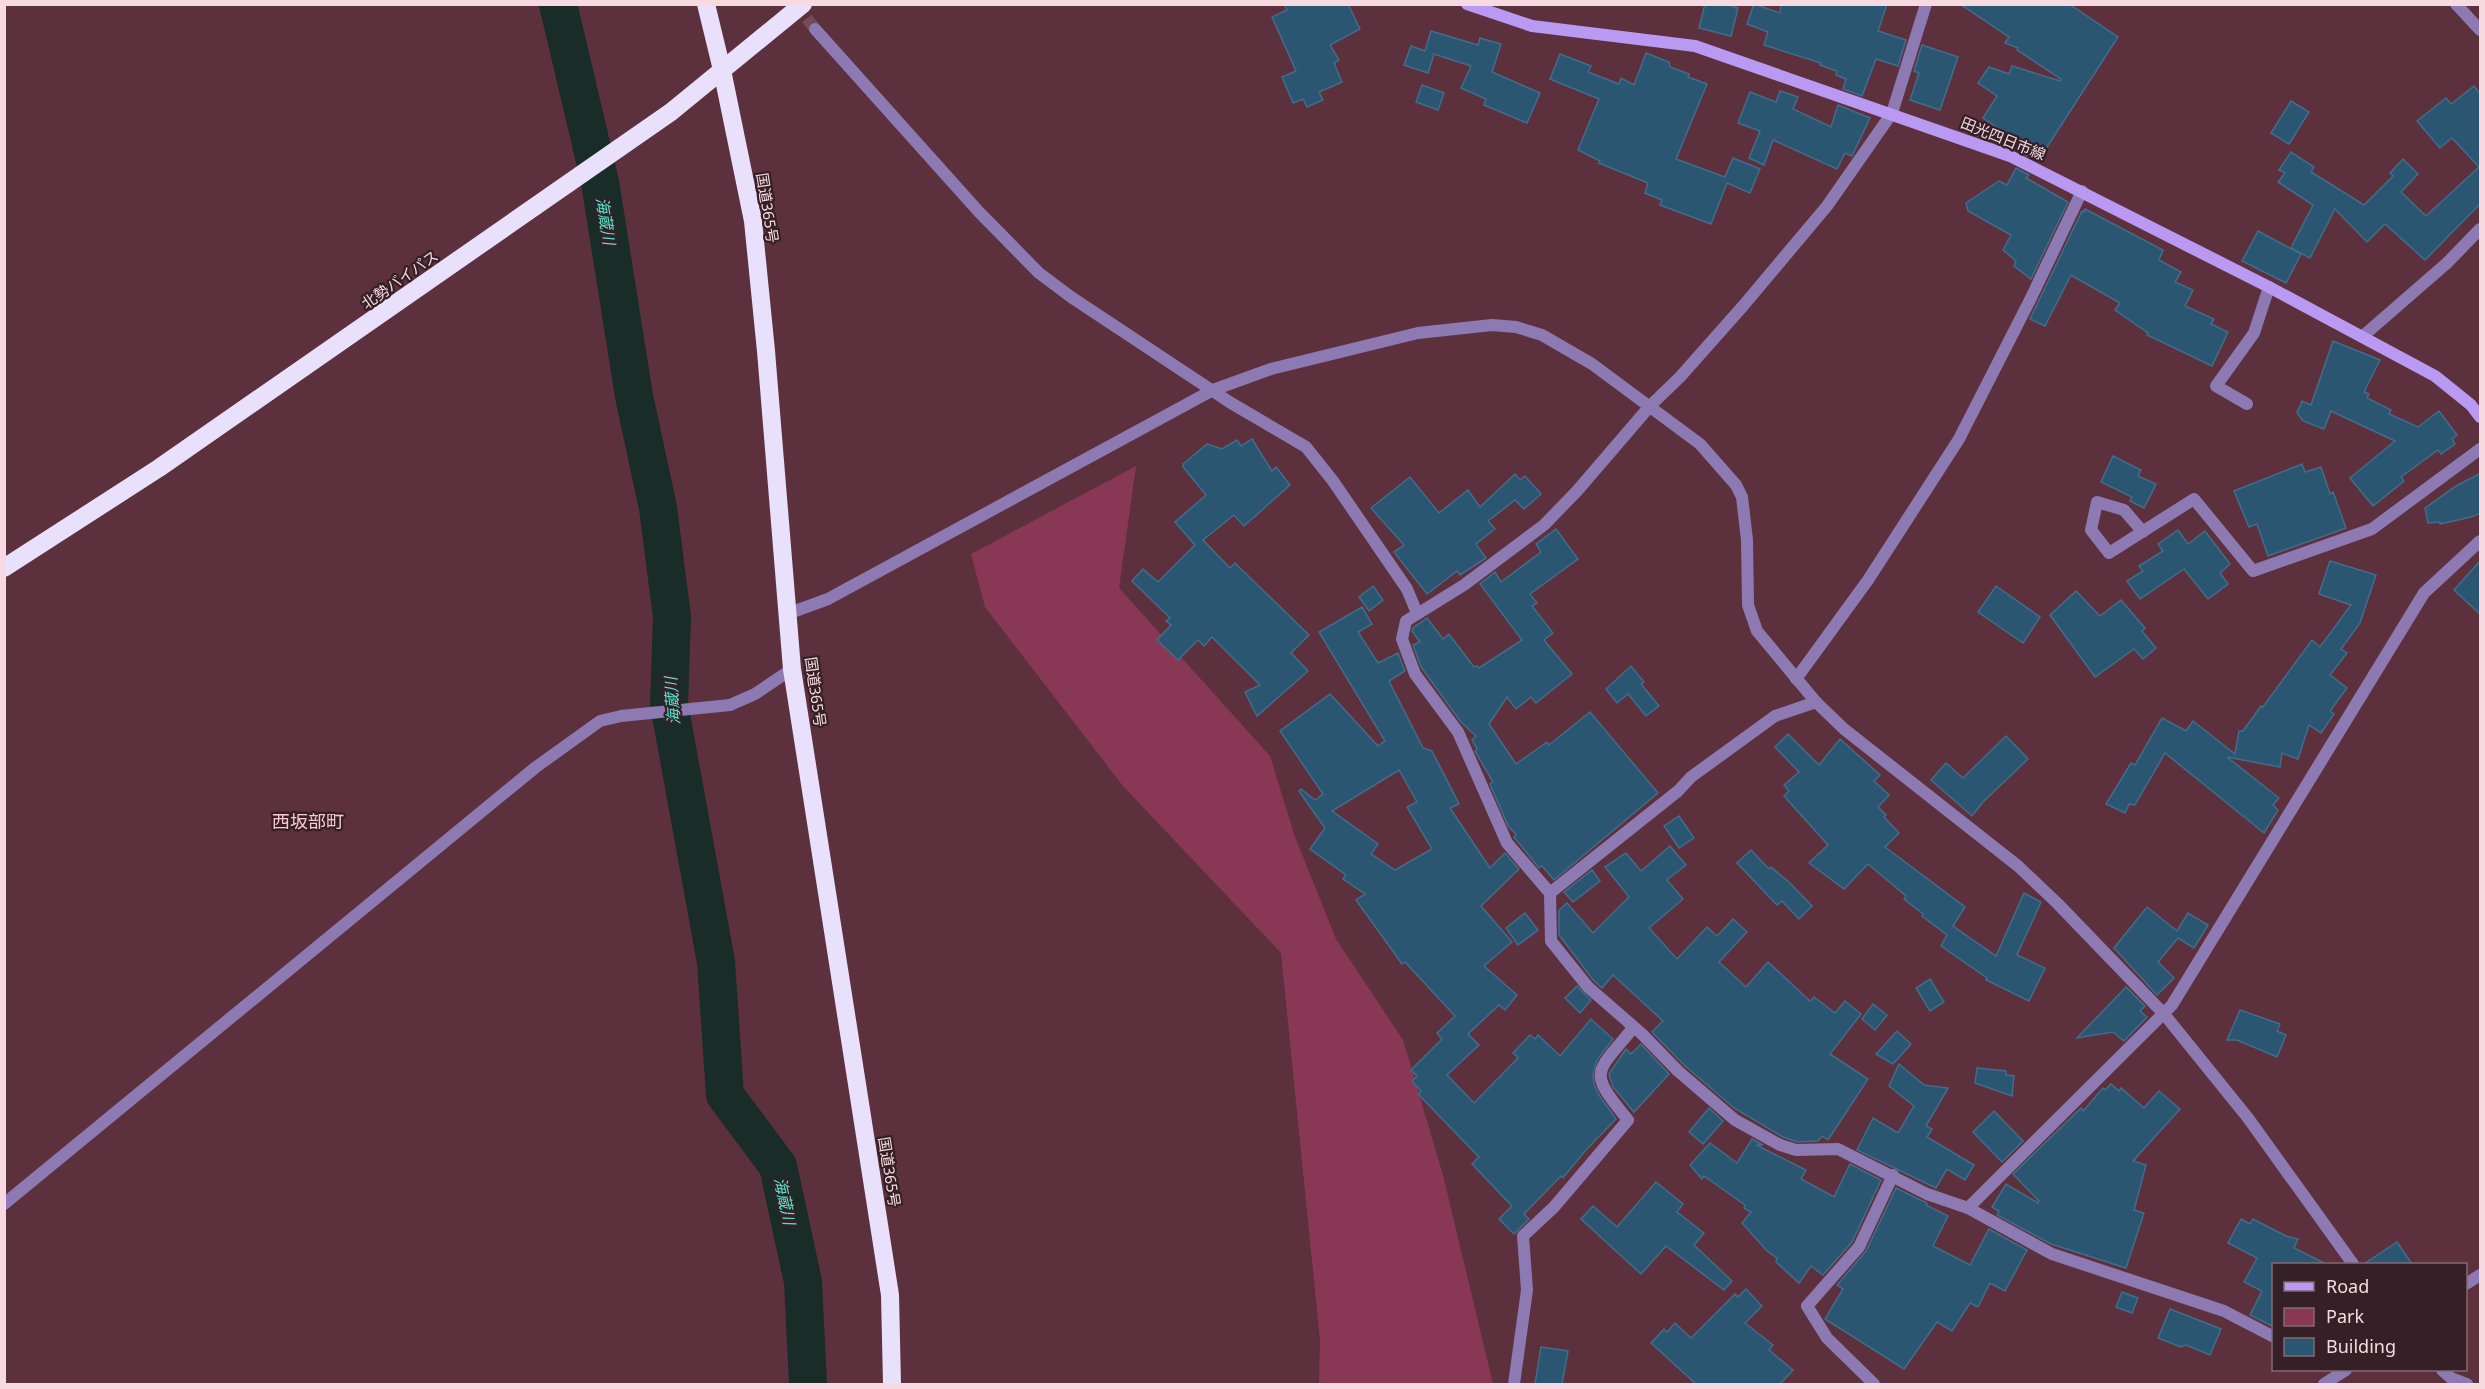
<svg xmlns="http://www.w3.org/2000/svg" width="2485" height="1389" font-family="'Noto Sans','Noto Sans JP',sans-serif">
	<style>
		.green { fill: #883854 }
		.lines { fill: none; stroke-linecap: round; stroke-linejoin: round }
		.river { stroke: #192c28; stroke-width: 38 }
		.building { fill: #2b5672; stroke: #426d8a; stroke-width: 1.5; fill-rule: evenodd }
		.street-tunnel { stroke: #744a56; stroke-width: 12; stroke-dasharray: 12 6; stroke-linecap: butt }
		.street { stroke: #8e7ab2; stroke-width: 12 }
		.secondary { stroke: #ba99f2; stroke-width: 12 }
		.highway { stroke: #e9e0fb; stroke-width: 18 }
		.labels { text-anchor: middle; stroke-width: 4.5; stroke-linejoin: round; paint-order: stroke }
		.street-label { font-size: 15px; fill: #f7dae1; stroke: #342026 }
		.water-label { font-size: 16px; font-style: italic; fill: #51e4cd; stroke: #342026 }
		.quarter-label { font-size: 18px; fill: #fdc4d4; stroke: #342026 }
	</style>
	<rect width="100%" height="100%" fill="#5d303e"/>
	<polygon class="green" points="1136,466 1119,588 1270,756 1295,837 1336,939 1403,1040 1443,1175 1493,1384 1319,1384 1320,1340 1281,953 1123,786 985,607 971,554"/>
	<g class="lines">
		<polyline class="river" points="558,4 600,182 634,396 658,508 672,617 669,704 716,962 725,1095 778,1166 803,1282 808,1384"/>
	</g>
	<g class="building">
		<polygon points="1284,4 1348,4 1360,29 1330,45 1339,60 1334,63 1342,82 1319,92 1323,100 1307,107 1303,99 1293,103 1282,77 1296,71 1272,17 1287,10"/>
		<polygon points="1705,4 1725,4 1738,8 1731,36 1699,28"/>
		<polygon points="1754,4 1780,13 1781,4 1887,4 1878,31 1906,40 1898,66 1876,59 1862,96 1843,89 1846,79 1836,75 1837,71 1820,65 1821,63 1764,45 1768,32 1747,24"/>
		<polygon points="1960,4 2069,4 2118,37 2038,161 2024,154 2027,148 1983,118 1997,96 1978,83 1989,67 2009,74 2012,66 2060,81 2061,79 2017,50 2018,48 2005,43 2009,37"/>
		<polygon points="1431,31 1478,45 1480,38 1501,44 1492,72 1540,93 1527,123 1484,105 1486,99 1461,88 1471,66 1434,54 1428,73 1404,65 1411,46 1425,51"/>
		<polygon points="1922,45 1958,57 1940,110 1910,100 1919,73 1914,71"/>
		<polygon points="1646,53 1669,62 1670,67 1689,74 1688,77 1707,84 1676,159 1725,177 1733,158 1760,169 1750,193 1727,183 1711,224 1660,205 1662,200 1645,193 1648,183 1599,163 1600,161 1578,150 1599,99 1550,79 1560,54 1591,66 1588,72 1619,84 1621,78 1634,85"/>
		<polygon points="1422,85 1444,93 1438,110 1416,102"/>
		<polygon points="2474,86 2481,95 2481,203 2425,260 2385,224 2367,242 2335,209 2310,258 2291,248 2313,205 2278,182 2285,173 2279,170 2291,152 2314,167 2311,172 2364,205 2393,176 2390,173 2403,159 2418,174 2401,192 2426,216 2479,167 2452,138 2440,148 2417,121 2446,98 2451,104"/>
		<polygon points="1780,91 1798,97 1793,109 1831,127 1838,105 1870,118 1852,156 1845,153 1837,169 1773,140 1764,165 1749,158 1760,131 1738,123 1750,92 1776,102"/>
		<polygon points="2291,101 2309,112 2289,144 2271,133"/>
		<polygon points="2016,168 2029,175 2026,178 2068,202 2031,279 2014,266 2016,261 2003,250 2011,235 1968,211 1966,203 1999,181 2007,185"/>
		<polygon points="2085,209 2163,250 2159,260 2181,272 2175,282 2193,290 2185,306 2214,319 2211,324 2228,332 2212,366 2147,335 2148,333 2115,310 2120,303 2071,275 2045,326 2030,319 2082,211 2084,212"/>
		<polygon points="2258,231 2301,254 2286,283 2242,261"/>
		<polygon points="2333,341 2380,360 2364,392 2369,394 2367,398 2391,410 2389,414 2418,427 2439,411 2457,435 2452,439 2455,444 2441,454 2438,450 2401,477 2404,481 2373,506 2350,478 2395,441 2331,411 2324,429 2303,421 2297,413 2302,401 2311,405"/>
		<polygon points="1252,439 1272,471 1276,467 1290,485 1244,526 1234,515 1203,540 1230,568 1235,563 1309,635 1291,653 1308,671 1257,716 1245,692 1260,685 1212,637 1204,646 1198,640 1178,660 1157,640 1171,625 1166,621 1170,618 1132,581 1143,569 1158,582 1195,545 1175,522 1206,495 1183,467 1183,464 1207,444 1222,449 1237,440 1241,446"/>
		<polygon points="2113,456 2141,470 2138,476 2156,484 2144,508 2130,501 2132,497 2101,482"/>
		<polygon points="2302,464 2305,472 2321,467 2330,494 2333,492 2346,528 2268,556 2257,524 2249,527 2234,491"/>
		<polygon points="2481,473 2481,513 2471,517 2440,524 2440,522 2428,523 2425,508 2456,486"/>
		<polygon points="1515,474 1520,480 1525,476 1541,494 1524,509 1515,500 1488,521 1495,529 1476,544 1486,558 1460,575 1457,571 1427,594 1394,552 1404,545 1371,508 1410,477 1439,513 1468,490 1480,507"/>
		<polygon points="1556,529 1578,559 1530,594 1537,603 1532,606 1553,633 1544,640 1572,674 1536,703 1531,697 1516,709 1507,697 1489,724 1516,764 1547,742 1549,745 1590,712 1658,793 1554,880 1542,866 1539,868 1514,837 1516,834 1508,826 1490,784 1493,782 1475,751 1477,749 1472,740 1476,736 1461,722 1421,667 1413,645 1420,642 1412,631 1413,628 1427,618 1443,639 1449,634 1474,667 1477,666 1479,668 1522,640 1480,584 1495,572 1501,582 1541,552 1536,544"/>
		<polygon points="2178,530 2188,544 2205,531 2230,564 2220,573 2228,584 2208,599 2184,569 2140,599 2127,581 2143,571 2139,566 2163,551 2158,544"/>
		<polygon points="2481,560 2481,615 2454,590"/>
		<polygon points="2330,561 2376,575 2360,623 2341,649 2347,653 2330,675 2347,688 2330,711 2334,714 2321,733 2309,725 2298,759 2282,753 2280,767 2227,757 2279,798 2273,805 2278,810 2264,833 2165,753 2135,805 2129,804 2125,813 2106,804 2131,763 2135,765 2162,718 2186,731 2193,721 2235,754 2239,731 2243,731 2261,706 2263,707 2312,640 2320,647 2351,605 2319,594"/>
		<polygon points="1373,586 1383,600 1369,611 1359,597"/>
		<polygon points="1996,586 2040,617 2023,643 1978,612"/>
		<polygon points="2076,591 2100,616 2121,600 2145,628 2142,631 2156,648 2143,659 2134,649 2095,677 2050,615"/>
		<path d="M1362,607L1372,624L1358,632L1378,663L1398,653L1405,671L1389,681L1423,748L1432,751L1459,804L1450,808L1490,868L1505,853L1519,869L1481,906L1512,942L1484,966L1517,995L1505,1010L1499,1005L1468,1034L1479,1045L1447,1075L1474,1103L1518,1058L1513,1053L1530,1035L1535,1039L1538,1035L1560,1056L1591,1019L1613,1039L1597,1060L1593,1074L1594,1084L1599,1095L1616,1119L1585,1151L1563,1178L1561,1176L1524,1214L1529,1219L1514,1234L1499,1219L1512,1206L1472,1164L1479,1157L1418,1094L1421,1091L1412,1081L1417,1076L1411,1070L1442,1039L1437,1033L1455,1016L1405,962L1402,964L1382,936L1356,900L1365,894L1343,879L1346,875L1310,849L1325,828L1299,791L1301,789L1315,800L1323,794L1280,731L1330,694L1378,746L1385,741L1319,632ZM1399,770L1417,802L1407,807L1432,849L1395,870L1371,854L1378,844L1332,811Z"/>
		<polygon points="1631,666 1644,682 1641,684 1659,706 1646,716 1628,694 1617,703 1606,689"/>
		<polygon points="1788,734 1819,765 1840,739 1880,775 1874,781 1889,795 1878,807 1886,815 1884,817 1899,833 1885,847 1965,907 1953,926 1996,956 2024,893 2041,902 2017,955 2045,968 2029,1001 1986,980 1987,978 1941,946 1947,935 1922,916 1923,914 1904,899 1906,896 1868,864 1844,889 1809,863 1828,845 1784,796 1789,791 1784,785 1799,772 1775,747"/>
		<polygon points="2006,736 2028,759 1983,802 1972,816 1931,780 1946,763 1963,778"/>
		<polygon points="1679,816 1694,838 1679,848 1664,826"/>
		<polygon points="1670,846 1686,865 1667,880 1683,899 1649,928 1677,959 1707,927 1717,936 1733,919 1747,932 1719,962 1746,987 1768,962 1810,1001 1814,997 1835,1013 1845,1001 1861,1014 1830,1054 1868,1079 1828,1140 1822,1136 1818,1141 1797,1142 1783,1137 1734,1108 1684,1065 1652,1032 1663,1021 1613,975 1602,988 1594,981 1559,935 1559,910 1567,903 1593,933 1629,897 1605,867 1626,853 1641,871"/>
		<polygon points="1751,850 1769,869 1771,867 1790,883 1812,906 1799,919 1782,901 1777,905 1737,863"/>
		<polygon points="1592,870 1600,881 1573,902 1564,892"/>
		<polygon points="2147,907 2177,931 2188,913 2208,925 2194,948 2178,938 2158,962 2174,978 2157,995 2114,948"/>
		<polygon points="1525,913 1538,930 1518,945 1506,928"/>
		<polygon points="1930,979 1944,1002 1930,1011 1916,988"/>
		<polygon points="1577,986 1591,1000 1580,1013 1565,998"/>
		<polygon points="2126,987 2145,1006 2140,1011 2147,1017 2124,1041 2113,1032 2077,1038"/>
		<polygon points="1873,1004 1887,1015 1875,1030 1862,1019"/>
		<polygon points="2240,1010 2280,1024 2277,1031 2286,1035 2277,1057 2237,1040 2227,1040"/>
		<polygon points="1897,1031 1911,1044 1893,1064 1876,1054"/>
		<polygon points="1641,1044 1669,1074 1634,1112 1613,1087 1609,1074 1626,1049 1631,1054"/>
		<polygon points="1899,1064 1924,1085 1948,1088 1926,1126 1932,1129 1927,1137 1974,1165 1965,1180 1947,1169 1936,1188 1857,1150 1873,1118 1898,1133 1914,1106 1889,1086"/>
		<polygon points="1977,1068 2006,1071 2006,1075 2014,1076 2012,1096 1975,1083"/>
		<polygon points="2111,1084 2119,1091 2121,1088 2144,1108 2159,1091 2180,1109 2133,1161 2146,1165 2134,1210 2144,1213 2126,1268 2051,1244 1997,1215 1999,1211 1992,1207 2006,1184 2038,1203 2039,1201 2013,1174 2081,1108 2083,1111 2103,1088 2105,1090"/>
		<polygon points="1709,1108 1723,1121 1703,1144 1689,1132"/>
		<polygon points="1994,1111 2023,1141 2002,1162 1973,1132"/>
		<polygon points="1752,1139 1763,1145 1756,1145 1806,1170 1801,1179 1834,1197 1850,1164 1881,1180 1852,1242 1823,1275 1811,1266 1799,1283 1776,1262 1777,1258 1767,1251 1742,1223 1751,1212 1744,1208 1745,1205 1704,1176 1702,1179 1690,1165 1710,1143 1737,1163"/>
		<polygon points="1656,1182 1683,1204 1677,1212 1704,1233 1694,1245 1732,1281 1724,1290 1666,1246 1641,1274 1581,1219 1593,1206 1617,1227"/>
		<polygon points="1896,1188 1927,1203 1926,1205 1948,1216 1933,1246 1970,1265 1989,1229 2027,1250 2005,1291 1990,1283 1978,1307 1970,1303 1952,1331 1937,1322 1904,1369 1825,1319 1843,1289 1837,1285 1866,1251"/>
		<polygon points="2241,1219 2250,1224 2253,1219 2286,1236 2298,1239 2294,1248 2326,1264 2274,1264 2274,1327 2250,1315 2262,1291 2244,1282 2257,1258 2228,1243"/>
		<polygon points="2397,1242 2412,1264 2364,1264"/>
		<polygon points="1746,1289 1762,1306 1745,1323 1773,1345 1769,1350 1793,1370 1780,1384 1696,1384 1651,1343 1664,1329 1667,1332 1675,1323 1691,1338 1735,1294 1738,1297"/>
		<polygon points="2122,1292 2138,1298 2132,1313 2116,1307"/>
		<polygon points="2170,1309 2221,1329 2210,1355 2186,1345 2181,1347 2158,1338"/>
		<polygon points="1541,1347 1568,1351 1562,1384 1535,1384"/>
	</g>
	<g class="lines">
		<polyline class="street-tunnel" points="796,4 815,29"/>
		<g class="street">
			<polyline points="1926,4 1892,113 1827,206 1743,306 1680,377 1650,406 1577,491 1544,525 1464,585 1406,621 1402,639 1415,674 1458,732 1507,843 1550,893 1551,941 1588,987 1642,1034 1678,1071 1735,1120 1780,1145 1796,1150 1838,1149 1927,1194 1968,1208 2172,1005 2424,593 2480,541"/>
			<polyline points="2456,4 2480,30"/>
			<polyline points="815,29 979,212 1039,273 1071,297 1231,403 1306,447 1333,481 1407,589 1417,613"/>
			<polyline points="2363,336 2447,263 2480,229"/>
			<polyline points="2247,404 2216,386 2254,333 2269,287"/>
			<polyline points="2143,532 2124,510 2097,502 2091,530 2109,553 2194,499 2253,571 2372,529 2480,449"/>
			<polyline points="787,614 828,599 1213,390 1271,369 1418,333 1492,325 1516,327 1542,335 1592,364 1700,444 1736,485 1742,497 1747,540 1748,605 1757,631 1816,702 1844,729 2018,866 2058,904 2164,1014 2248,1118 2353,1264"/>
			<polyline points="1796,679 1868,580 1959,439 2030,300 2082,191"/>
			<polyline points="1550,893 1678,791 1691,777 1775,716 1816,702"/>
			<polyline points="4,1204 536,767 600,721 621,716 730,705 755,694 792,669"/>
			<polyline points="1968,1208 2052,1254 2224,1311 2274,1337"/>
			<polyline points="2466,1284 2480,1275"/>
			<polyline points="2442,1370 2451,1378 2467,1384"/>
			<path d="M1514,1384L1527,1290L1523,1236L1554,1207L1628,1120C1587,1070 1595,1075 1633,1028"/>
			<polyline points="1874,1384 1827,1338 1807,1306 1859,1247 1893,1175"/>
			<polyline points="2324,1384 2346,1370"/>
		</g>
		<polyline class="secondary" points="1467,4 1532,26 1695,46 2010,156 2269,287 2435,376 2471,405 2480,417"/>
		<g class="highway">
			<polyline points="706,4 722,70 753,221 766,351 792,669 890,1295 892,1384"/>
			<polyline points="4,568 159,468 671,112 803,4"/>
		</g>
	</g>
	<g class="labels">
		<g class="street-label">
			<text transform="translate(2003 139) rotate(22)" y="5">田光四日市線</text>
			<text transform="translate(767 208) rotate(81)" y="5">国道365号</text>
			<text transform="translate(400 280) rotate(-35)" y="5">北勢バイパス</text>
			<text transform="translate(815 692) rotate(82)" y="5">国道365号</text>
			<text transform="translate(889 1172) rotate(81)" y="5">国道365号</text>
		</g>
		<g class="water-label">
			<text transform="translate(606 221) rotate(81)" y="6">海蔵川</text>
			<text transform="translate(672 701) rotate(-94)" y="6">海蔵川</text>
			<text transform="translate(785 1201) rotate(78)" y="6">海蔵川</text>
		</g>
		<g class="quarter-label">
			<text x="308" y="828">西坂部町</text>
		</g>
	</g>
	<rect width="2485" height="1389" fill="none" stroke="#f7dae1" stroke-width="12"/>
	<rect x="2272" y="1263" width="195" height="108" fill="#342026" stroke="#826a71" stroke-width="1.5"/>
	<rect x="2284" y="1282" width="30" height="9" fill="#ba99f2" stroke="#826a71" stroke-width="1.5"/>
	<text x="2326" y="1293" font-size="18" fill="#f7dae1">Road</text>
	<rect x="2284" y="1308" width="30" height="18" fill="#883854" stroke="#826a71" stroke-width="1.5"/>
	<text x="2326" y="1323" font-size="18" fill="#f7dae1">Park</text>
	<rect x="2284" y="1338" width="30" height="18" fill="#2b5672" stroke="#826a71" stroke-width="1.5"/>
	<text x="2326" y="1353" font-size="18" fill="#f7dae1">Building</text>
</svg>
